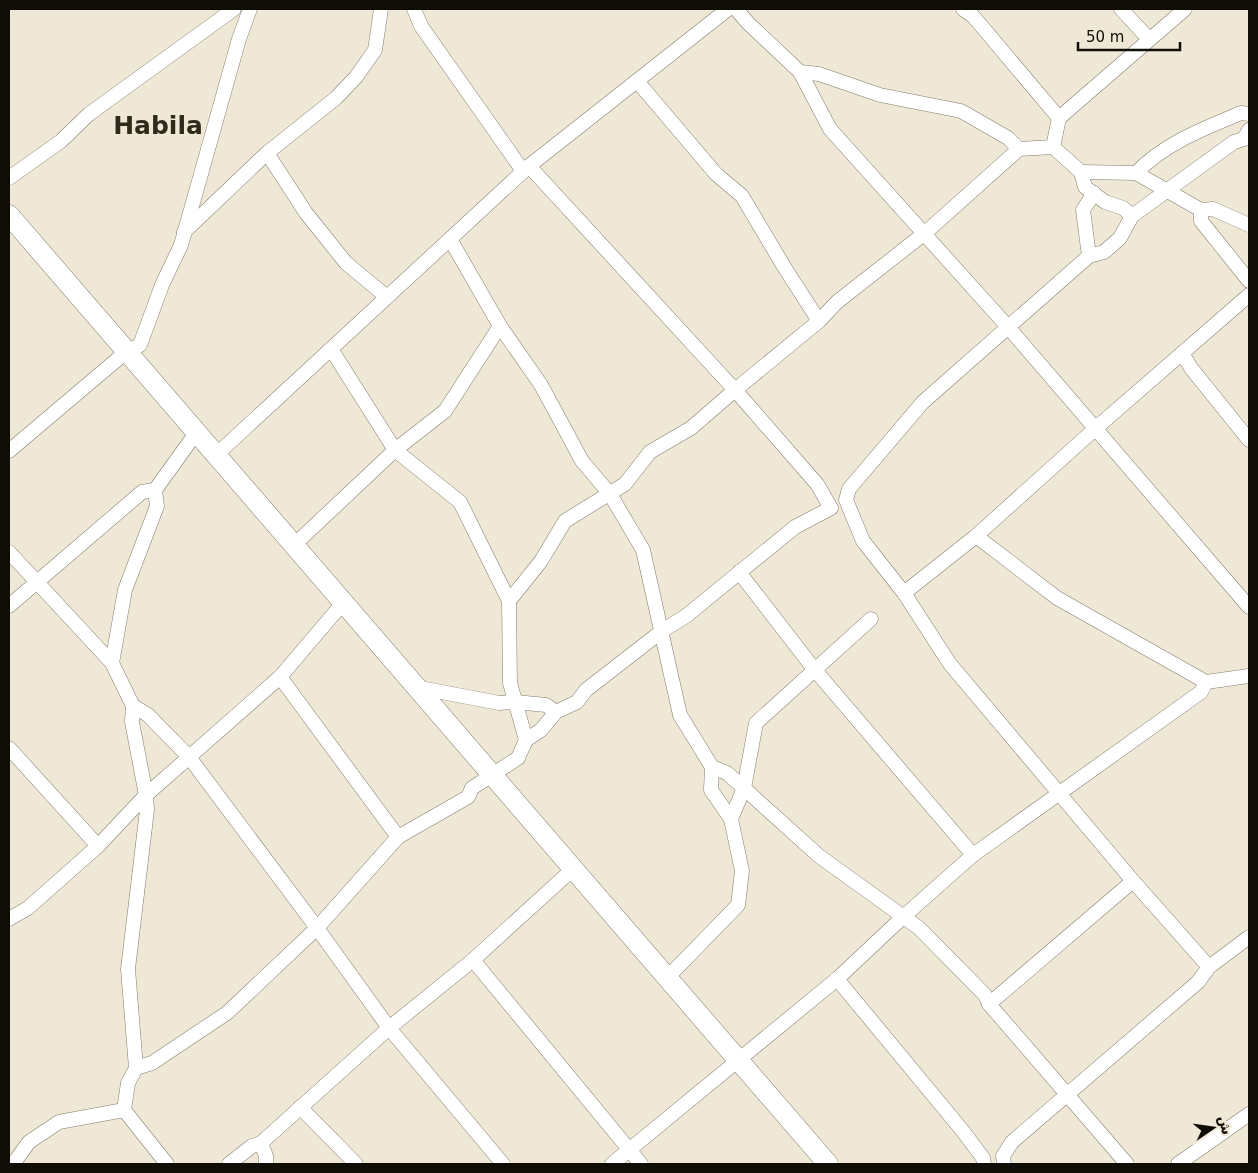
<svg xmlns="http://www.w3.org/2000/svg" width="1258" height="1173" font-family="'DejaVu Sans','Noto Naskh Arabic',sans-serif">
	<style>
		.lines { fill: none; stroke-linecap: round; stroke-linejoin: round }
		.street-casing { stroke: #837c6c; stroke-width: 15 }
		.secondary-casing { stroke: #837c6c; stroke-width: 21 }
		.street { stroke: #fff; stroke-width: 14 }
		.secondary { stroke: #fff; stroke-width: 20 }
		.labels { text-anchor: middle; stroke-width: 4; stroke-linejoin: round; paint-order: stroke }
		.town-label { font-size: 25px; font-weight: bold; fill: #302a1c; stroke: #f0e8d6 }
	</style>
	<rect width="100%" height="100%" fill="#f0e8d6"/>
	<g class="lines">
		<defs>
			<g id="street">
				<polyline points="381,9 375,50 356,77 336,98 267,153 306,213 346,263 387,297"/>
				<polyline points="414,9 421,26 523,171"/>
				<polyline points="736,9 748,23 800,72 830,129 1008,327 1249,607"/>
				<polyline points="963,9 973,16 1059,118"/>
				<polyline points="1121,9 1149,39"/>
				<polyline points="800,72 819,74 880,95 961,111 1008,138 1019,149"/>
				<polyline points="637,81 716,174 742,196 786,270 819,321 837,302 925,233 1019,149 1053,147 1081,172 1085,187 1105,202 1123,208 1132,216"/>
				<polyline points="1053,147 1059,118 1185,9"/>
				<polyline points="1081,172 1136,173 1201,210 1213,209 1249,225"/>
				<path d="M1136,173C1165,143 1203,129 1241,113L1249,114"/>
				<polyline points="9,178 61,141 89,114 234,9"/>
				<polyline points="1201,210 1201,221 1249,281"/>
				<polyline points="184,232 267,153"/>
				<polyline points="450,239 500,326 541,385 582,461 610,494 643,550 680,715 712,767 711,790 731,819 742,871 738,905 667,978"/>
				<polyline points="1089,256 1083,210 1094,193"/>
				<polyline points="331,349 395,450 460,502 509,601 510,683 526,740"/>
				<polyline points="1182,353 1191,368 1249,440"/>
				<polyline points="9,451 126,352 140,345 162,285 181,245 239,39 250,9"/>
				<polyline points="215,456 529,166 728,9"/>
				<polyline points="976,536 1057,598 1206,682 1249,676"/>
				<polyline points="293,546 395,450 445,411 500,326"/>
				<polyline points="9,552 112,663 133,706 132,722 146,795 147,810 128,969 136,1068 128,1083 124,1110 167,1164"/>
				<polyline points="739,572 814,669 973,855"/>
				<polyline points="904,593 976,536 1096,428 1249,295"/>
				<polyline points="509,601 541,561 565,521 625,484 650,452 691,428 735,390 819,321"/>
				<polyline points="9,606 142,492 155,490"/>
				<polyline points="112,663 125,590 157,506 155,490 196,433"/>
				<polyline points="280,677 398,837"/>
				<polyline points="415,687 499,703 515,702 546,705 556,712"/>
				<polyline points="133,706 148,715 189,757 317,928 389,1028 503,1164"/>
				<polyline points="9,748 98,846"/>
				<polyline points="712,767 727,773 819,856 919,928 985,995 989,1004 1127,1164"/>
				<polyline points="731,819 744,788 756,723 871,619"/>
				<polyline points="9,919 28,908 98,846 146,795 280,677 343,603"/>
				<polyline points="473,960 641,1164"/>
				<polyline points="1209,967 1133,881 950,664 904,593 863,541 846,500 849,489 923,402 1089,256 1104,252 1120,238 1132,216 1234,142 1244,139 1249,130"/>
				<polyline points="837,979 962,1130 983,1158 984,1164"/>
				<polyline points="989,1004 1133,881"/>
				<polyline points="136,1068 152,1063 227,1013 317,928 398,837 468,797 472,788 518,758 526,740 541,730 556,712 577,702 586,690 662,631 686,616 795,527 831,508 817,484 735,390 529,166"/>
				<polyline points="300,1107 356,1164"/>
				<polyline points="261,1143 266,1156 266,1164"/>
				<polyline points="13,1164 29,1142 59,1122 124,1110"/>
				<polyline points="229,1164 252,1146 261,1143 389,1028 473,960 573,869"/>
				<polyline points="612,1164 837,979 903,917 973,855 1201,692 1206,682"/>
				<polyline points="1004,1164 1003,1156 1012,1142 1198,982 1209,967 1249,937"/>
				<polyline points="1178,1164 1249,1114"/>
			</g>
			<polyline id="secondary" points="9,215 828,1164"/>
		</defs>
		<use href="#street" class="street-casing"/>
		<use href="#secondary" class="secondary-casing"/>
		<use href="#street" class="street"/>
		<use href="#secondary" class="secondary"/>
	</g>
	<g class="labels">
		<g class="town-label">
			<text x="158" y="134">Habila</text>
		</g>
	</g>
	<rect width="1258" height="1173" fill="none" stroke="#100d07" stroke-width="20"/>
	<g transform="translate(1213 1128) rotate(77)" stroke="#f0e8d6" stroke-width="4" paint-order="stroke">
	<path d="M0-4L9 19L0 12L-9 19Z" fill="#100d07"/>
	<text y="-8" font-size="14" font-weight="bold" text-anchor="middle" fill="#100d07">ش</text>
	</g>
	<path d="M1078 42v8h102v-8" fill="none" stroke="#100d07" stroke-width="2.5"/>
	<text x="1086" y="42" font-size="15" fill="#100d07" stroke="#f0e8d6" stroke-width="4" paint-order="stroke">50 m</text>
</svg>
